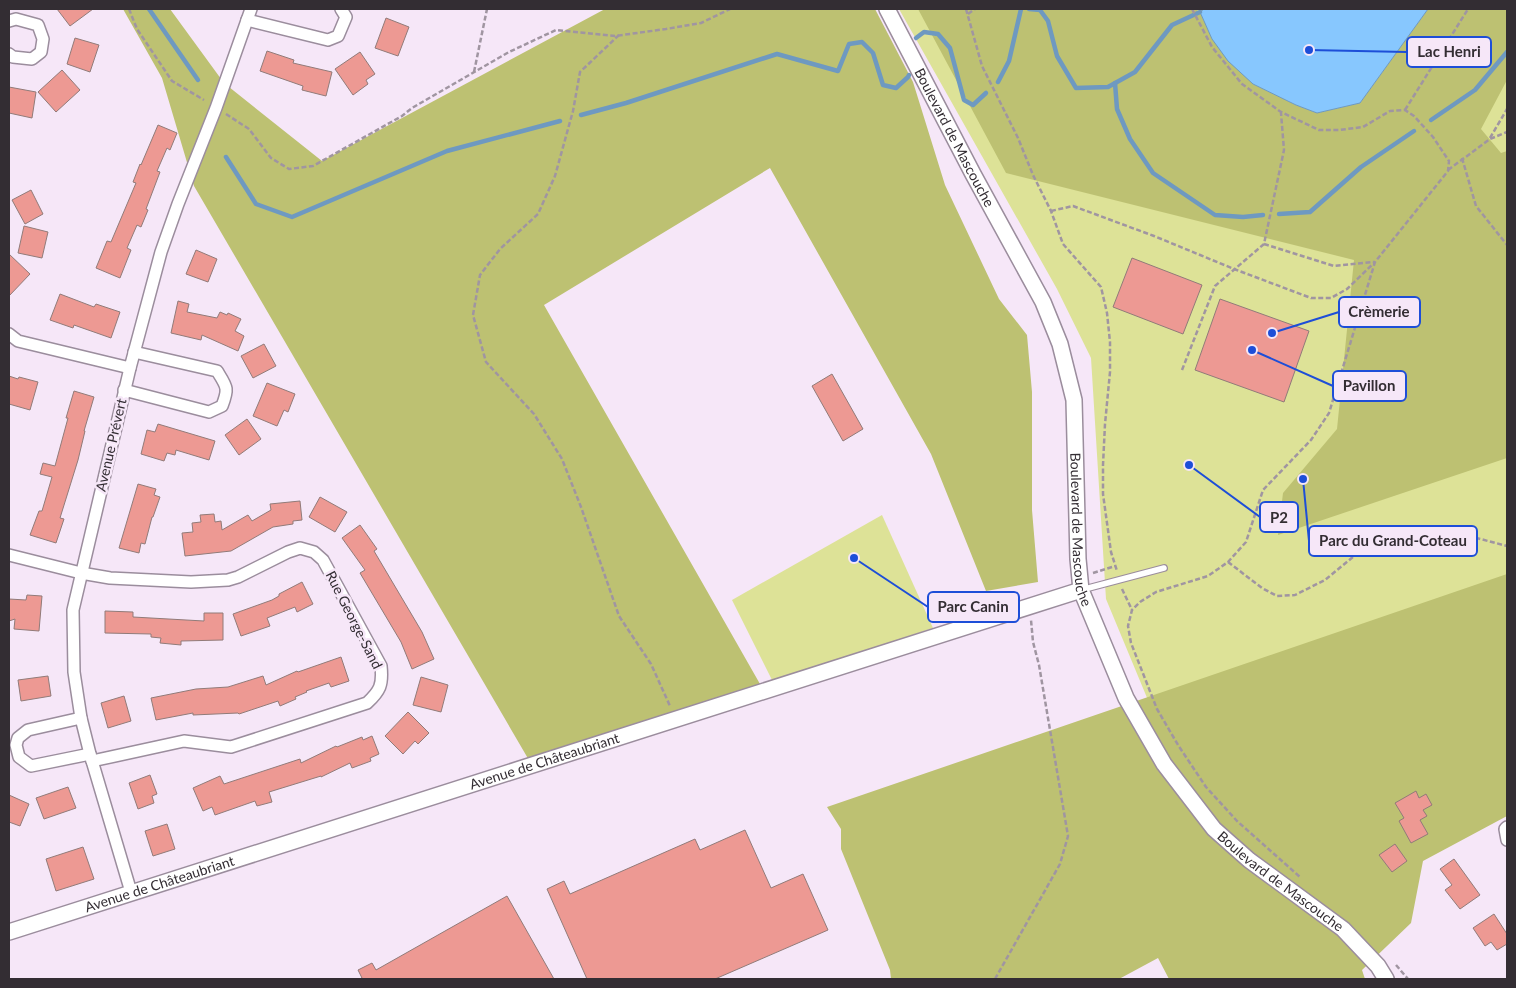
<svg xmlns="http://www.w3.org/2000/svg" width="1516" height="988" font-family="Lato,sans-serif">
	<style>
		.green { fill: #dde297 }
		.forest { fill: #bdc172 }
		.water { fill: #87c7fe; stroke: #6e99c1 }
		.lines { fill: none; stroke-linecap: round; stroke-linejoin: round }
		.stream { stroke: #6e99c1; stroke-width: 4.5 }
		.building { fill: #ed9993; stroke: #917b79 }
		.service-casing { stroke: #9b8d9d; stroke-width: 8 }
		.minor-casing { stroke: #9b8d9d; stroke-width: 14 }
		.tertiary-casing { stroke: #9b8d9d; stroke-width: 18 }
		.path { stroke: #a095a1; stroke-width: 2.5; stroke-dasharray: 5 2.5; stroke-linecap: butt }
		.service { stroke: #fff; stroke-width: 5.5 }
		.minor { stroke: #fff; stroke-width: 11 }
		.tertiary { stroke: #fff; stroke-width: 15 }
		.labels { text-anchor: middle; stroke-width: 5; stroke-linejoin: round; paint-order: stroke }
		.street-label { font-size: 14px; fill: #332d33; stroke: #f6e7f8 }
		.leader { fill: none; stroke: #1d4ed8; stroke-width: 2 }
		.callout-dot { fill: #1d4ed8; stroke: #f6e7f8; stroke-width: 2 }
		.callout { fill: #f6e7f8; stroke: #1d4ed8; stroke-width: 2 }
		.callout-label { font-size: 15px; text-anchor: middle; font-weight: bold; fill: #332d33 }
	</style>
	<rect width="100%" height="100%" fill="#f6e7f8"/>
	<g class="green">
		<polygon points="899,9 1507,9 1507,709 1155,717 1106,599 1091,358 1057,289"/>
		<polygon points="882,515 933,628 773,682 732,600"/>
	</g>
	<g class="forest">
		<polygon points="123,9 170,9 224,83 322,161 605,9 875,9 913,82 945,185 999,299 1027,335 1032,392 1032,510 1038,582 986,591 931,454 770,168 544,305 764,691 533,767 194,186 162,78"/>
		<polygon points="918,9 1195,9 1200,12 1212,39 1253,84 1296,105 1317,113 1360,103 1428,9 1507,9 1507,80 1481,129 1501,153 1507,151 1507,458 1278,535 1283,493 1337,429 1354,260 1006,173"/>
		<polygon points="1507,574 1507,816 1423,861 1411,923 1362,970 1365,979 1169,979 1158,958 1119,979 891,979 890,970 841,849 841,829 827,807"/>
	</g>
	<polygon class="water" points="1204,9 1428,9 1360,103 1317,113 1296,105 1253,84 1228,61 1212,39 1200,12"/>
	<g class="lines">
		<g class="stream">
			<polyline points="149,9 198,80"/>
			<polyline points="1029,9 1040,10 1048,21 1057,56 1076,88 1108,87 1135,72 1172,25 1200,12"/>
			<polyline points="916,38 924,32 938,34 950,48 964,100 973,105 986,93"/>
			<polyline points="998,82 1009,61 1021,9"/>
			<polyline points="1115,83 1117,109 1130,139 1153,173 1215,215 1243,217 1263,215"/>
			<polyline points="581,115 626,103 777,54 838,71 849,44 862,42 873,53 883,85 896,88 908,77 909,75"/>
			<polyline points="1431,120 1475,90 1507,52"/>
			<polyline points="226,157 256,204 292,217 447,151 560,121"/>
			<polyline points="1279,214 1310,212 1361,167 1414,131"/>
		</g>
	</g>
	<g class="building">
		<polygon points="57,9 93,9 70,26"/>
		<polygon points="386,18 409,27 398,56 375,48"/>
		<polygon points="75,38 99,45 90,72 67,64"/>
		<polygon points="267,51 294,60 293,63 332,72 326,96 302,90 303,86 260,71"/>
		<polygon points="360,52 375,74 366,80 368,84 353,95 335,69"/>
		<polygon points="62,70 80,90 56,112 38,92"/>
		<polygon points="9,87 36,92 32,118 9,113"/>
		<polygon points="158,125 177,133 170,150 167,148 157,171 160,172 146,209 148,210 141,227 137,225 127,248 131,250 120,278 96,268 107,241 111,242 136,183 133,182 140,164 141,165"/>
		<polygon points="31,190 43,214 25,224 12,200"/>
		<polygon points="24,226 48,232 42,258 18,253"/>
		<polygon points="196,250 217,259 208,282 186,274"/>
		<polygon points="9,254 30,274 9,296"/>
		<polygon points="1132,258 1202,285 1183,334 1113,307"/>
		<polygon points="60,294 94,307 96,304 120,312 111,338 74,325 73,328 50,320"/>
		<polygon points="1220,299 1309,331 1284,402 1195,370"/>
		<polygon points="178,301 189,304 187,312 217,318 220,312 227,315 228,313 241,319 235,331 244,336 238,351 202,335 201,340 171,333"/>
		<polygon points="264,344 276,366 253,378 241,356"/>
		<polygon points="832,374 863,429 843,441 812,386"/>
		<polygon points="9,376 18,379 19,377 38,382 30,410 9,404"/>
		<polygon points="267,383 295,394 288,412 284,410 277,426 253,416"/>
		<polygon points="74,391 94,397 84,431 85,431 78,460 60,518 64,519 56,543 30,535 39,511 42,511 52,477 40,474 43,463 55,466 68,418 66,418"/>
		<polygon points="247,419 261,439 239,455 225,435"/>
		<polygon points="158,424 215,441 209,460 176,450 175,455 167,453 164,461 141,454 147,430 155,432"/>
		<polygon points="138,484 156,489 154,495 160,497 153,517 152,517 145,544 141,543 139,553 119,548"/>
		<polygon points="320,497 347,512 335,532 309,517"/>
		<polygon points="300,501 302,520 293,521 293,524 273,527 231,551 185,556 182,533 193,532 192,523 201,522 200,515 214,514 215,522 221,521 222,530 248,515 252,521 271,510 270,504"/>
		<polygon points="360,525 377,549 374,551 422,632 434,659 412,669 401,642 360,573 365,570 342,538"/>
		<polygon points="302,582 313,604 297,612 295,607 267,618 270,626 241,636 233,614 272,600 279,596 279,594"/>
		<polygon points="27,595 42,596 39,631 14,629 15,619 9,621 9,599 26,600"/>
		<polygon points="105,611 133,612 133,617 204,621 204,613 223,613 223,640 181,641 181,645 160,643 161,638 151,637 151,634 105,633"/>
		<polygon points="341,657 349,681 331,687 329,683 306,691 307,692 295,697 296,699 280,706 278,701 239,714 238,713 193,715 193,713 156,720 151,698 196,689 228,687 263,676 266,685 297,671 298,672"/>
		<polygon points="48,676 51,696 21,701 18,680"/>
		<polygon points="421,677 448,685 441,712 413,705"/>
		<polygon points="124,696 131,721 108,728 101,703"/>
		<polygon points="408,712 429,733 418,744 415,741 403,754 385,736"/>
		<polygon points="372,736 379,754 370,758 371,761 352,768 350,763 321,777 321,776 269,792 272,802 257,806 255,801 215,815 212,807 203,811 193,788 220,776 224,784 300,759 301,763 336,746 337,747 362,737 363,740"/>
		<polygon points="150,775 157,794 152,796 154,803 138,809 129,783"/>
		<polygon points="68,787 76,808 44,819 36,798"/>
		<polygon points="1416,791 1419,798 1426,794 1432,805 1423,810 1427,816 1420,820 1428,834 1411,843 1399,821 1404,818 1395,803"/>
		<polygon points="9,795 29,804 20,826 9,822"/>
		<polygon points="167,824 175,849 153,856 145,831"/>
		<polygon points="745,830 771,888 803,874 828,930 715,979 587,979 547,889 564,881 570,894 695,839 700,850"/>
		<polygon points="1395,844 1407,861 1392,872 1379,855"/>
		<polygon points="83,847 94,879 56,891 46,859"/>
		<polygon points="1454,859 1480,895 1460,909 1445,890 1452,885 1440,869"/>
		<polygon points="507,896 554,979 359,979 362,978 358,970 372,963 376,970"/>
		<polygon points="1494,914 1507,934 1507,944 1497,950 1491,942 1485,946 1473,928"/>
	</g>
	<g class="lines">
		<defs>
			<polyline id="service" points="1081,590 1164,568"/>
			<g id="minor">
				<polyline points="247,20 328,40 338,36 346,17 341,9"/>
				<polyline points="9,21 16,19 38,25 43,39 41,52 32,59 13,57 9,54"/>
				<polyline points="9,334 18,341 130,368"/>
				<path d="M124,390L209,412L222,406C229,388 227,387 217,371L134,352"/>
				<path d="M9,555L81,573L110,578L191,582L228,580L238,577L288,552L300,548L314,552L323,560L381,666C383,685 380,691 367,703L231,747L184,741L92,761"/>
				<polyline points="81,718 28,730 18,738 16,745 19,757 31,766 90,754"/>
				<polyline points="1507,827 1505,829 1507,840"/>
				<polyline points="131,892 90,754 81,718 74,672 73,610 130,368 161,252 178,204 216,108 251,9"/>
			</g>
			<g id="tertiary">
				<path id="s1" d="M887,9L973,174L1043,302L1060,344L1074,400L1078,559L1081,590L1126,698L1164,764L1214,829L1249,860L1343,929L1378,966L1386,979"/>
				<path id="s2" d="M9,932L1081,590"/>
			</g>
		</defs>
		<use href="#service" class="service-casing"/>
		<use href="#minor" class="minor-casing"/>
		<use href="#tertiary" class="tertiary-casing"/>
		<g class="path">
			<polyline points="129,9 137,29 172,81 204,100"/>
			<polyline points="966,9 982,66 1018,138 1033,175 1051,211 1063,244 1101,287 1107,313 1110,342 1110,372 1105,424 1103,465 1103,494 1111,552 1117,571"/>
			<polyline points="1192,9 1212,47 1242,84 1281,112 1319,130 1339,130 1363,127 1390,111 1405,110 1414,116 1433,137 1449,161 1448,171 1375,262 1329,413 1311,440 1263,490 1246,542 1228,562 1208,576 1156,592 1140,602 1132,610 1128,626 1131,643 1157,709 1178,745 1206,787 1237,821 1300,877"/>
			<polyline points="968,14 975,9"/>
			<polyline points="619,35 580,72 573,111 555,176 538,214 500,249 480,275 473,315 486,362 534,414 562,459 581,507 619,616 651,664 670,706"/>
			<polyline points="474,72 487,9"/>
			<polyline points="1405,110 1468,9"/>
			<polyline points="226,114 249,129 271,158 289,169 313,166 402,116 412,108 509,52 556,30 615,36 666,29 701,23 730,9"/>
			<polyline points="1490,138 1507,109"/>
			<polyline points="1462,158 1476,206 1507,245"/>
			<polyline points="1448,170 1490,139 1507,132"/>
			<polyline points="1051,211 1073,206 1154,236 1234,269 1311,298 1331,298 1347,289 1374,263"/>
			<polyline points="1264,244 1334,266 1374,262"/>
			<polyline points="1182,370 1215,286 1264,244 1284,150 1281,113"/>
			<polyline points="1228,562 1262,588 1277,596 1295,595 1325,580 1359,552 1409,532 1435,527 1507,546"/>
			<polyline points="1093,573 1115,566"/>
			<polyline points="1122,589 1132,610"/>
			<polyline points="1396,965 1408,979"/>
			<polyline points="995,979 1060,864 1068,836 1039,665 1033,642 1031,620"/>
		</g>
		<use href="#service" class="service"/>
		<use href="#minor" class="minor"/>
		<use href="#tertiary" class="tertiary"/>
	</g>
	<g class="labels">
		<g class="street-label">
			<text dy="5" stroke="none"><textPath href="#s1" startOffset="145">Boulevard de Mascouche</textPath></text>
			<text transform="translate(111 445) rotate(-77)" y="5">Avenue Prévert</text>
			<text dy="5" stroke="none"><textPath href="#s1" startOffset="565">Boulevard de Mascouche</textPath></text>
			<text transform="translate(354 620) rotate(63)" y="5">Rue George-Sand</text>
			<text dy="5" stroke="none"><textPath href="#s2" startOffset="562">Avenue de Châteaubriant</textPath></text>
			<text dy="5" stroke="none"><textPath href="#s1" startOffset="985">Boulevard de Mascouche</textPath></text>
			<text dy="5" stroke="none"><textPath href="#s2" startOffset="158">Avenue de Châteaubriant</textPath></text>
		</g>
	</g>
	<path class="leader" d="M1309 50L1407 52M1272 333L1339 312M1252 350L1333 386M1189 465L1260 517M1303 479L1309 541M854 558L928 607"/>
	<g class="callout-dot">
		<circle cx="1309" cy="50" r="5"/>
		<circle cx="1272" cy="333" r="5"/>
		<circle cx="1252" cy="350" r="5"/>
		<circle cx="1189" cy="465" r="5"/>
		<circle cx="1303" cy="479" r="5"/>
		<circle cx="854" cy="558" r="5"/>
	</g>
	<g class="callout">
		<rect x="1407" y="37" width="84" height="30" rx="5"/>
		<rect x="1339" y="297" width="81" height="30" rx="5"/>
		<rect x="1333" y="371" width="73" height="30" rx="5"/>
		<rect x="1260" y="502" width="38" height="30" rx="5"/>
		<rect x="1309" y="526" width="168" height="30" rx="5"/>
		<rect x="928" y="592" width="91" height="30" rx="5"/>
	</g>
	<g class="callout-label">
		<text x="1449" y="57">Lac Henri</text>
		<text x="1379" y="317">Crèmerie</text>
		<text x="1369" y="391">Pavillon</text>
		<text x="1279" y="523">P2</text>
		<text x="1393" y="546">Parc du Grand-Coteau</text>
		<text x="973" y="612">Parc Canin</text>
	</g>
	<rect width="1516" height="988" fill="none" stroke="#332d33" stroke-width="20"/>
</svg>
